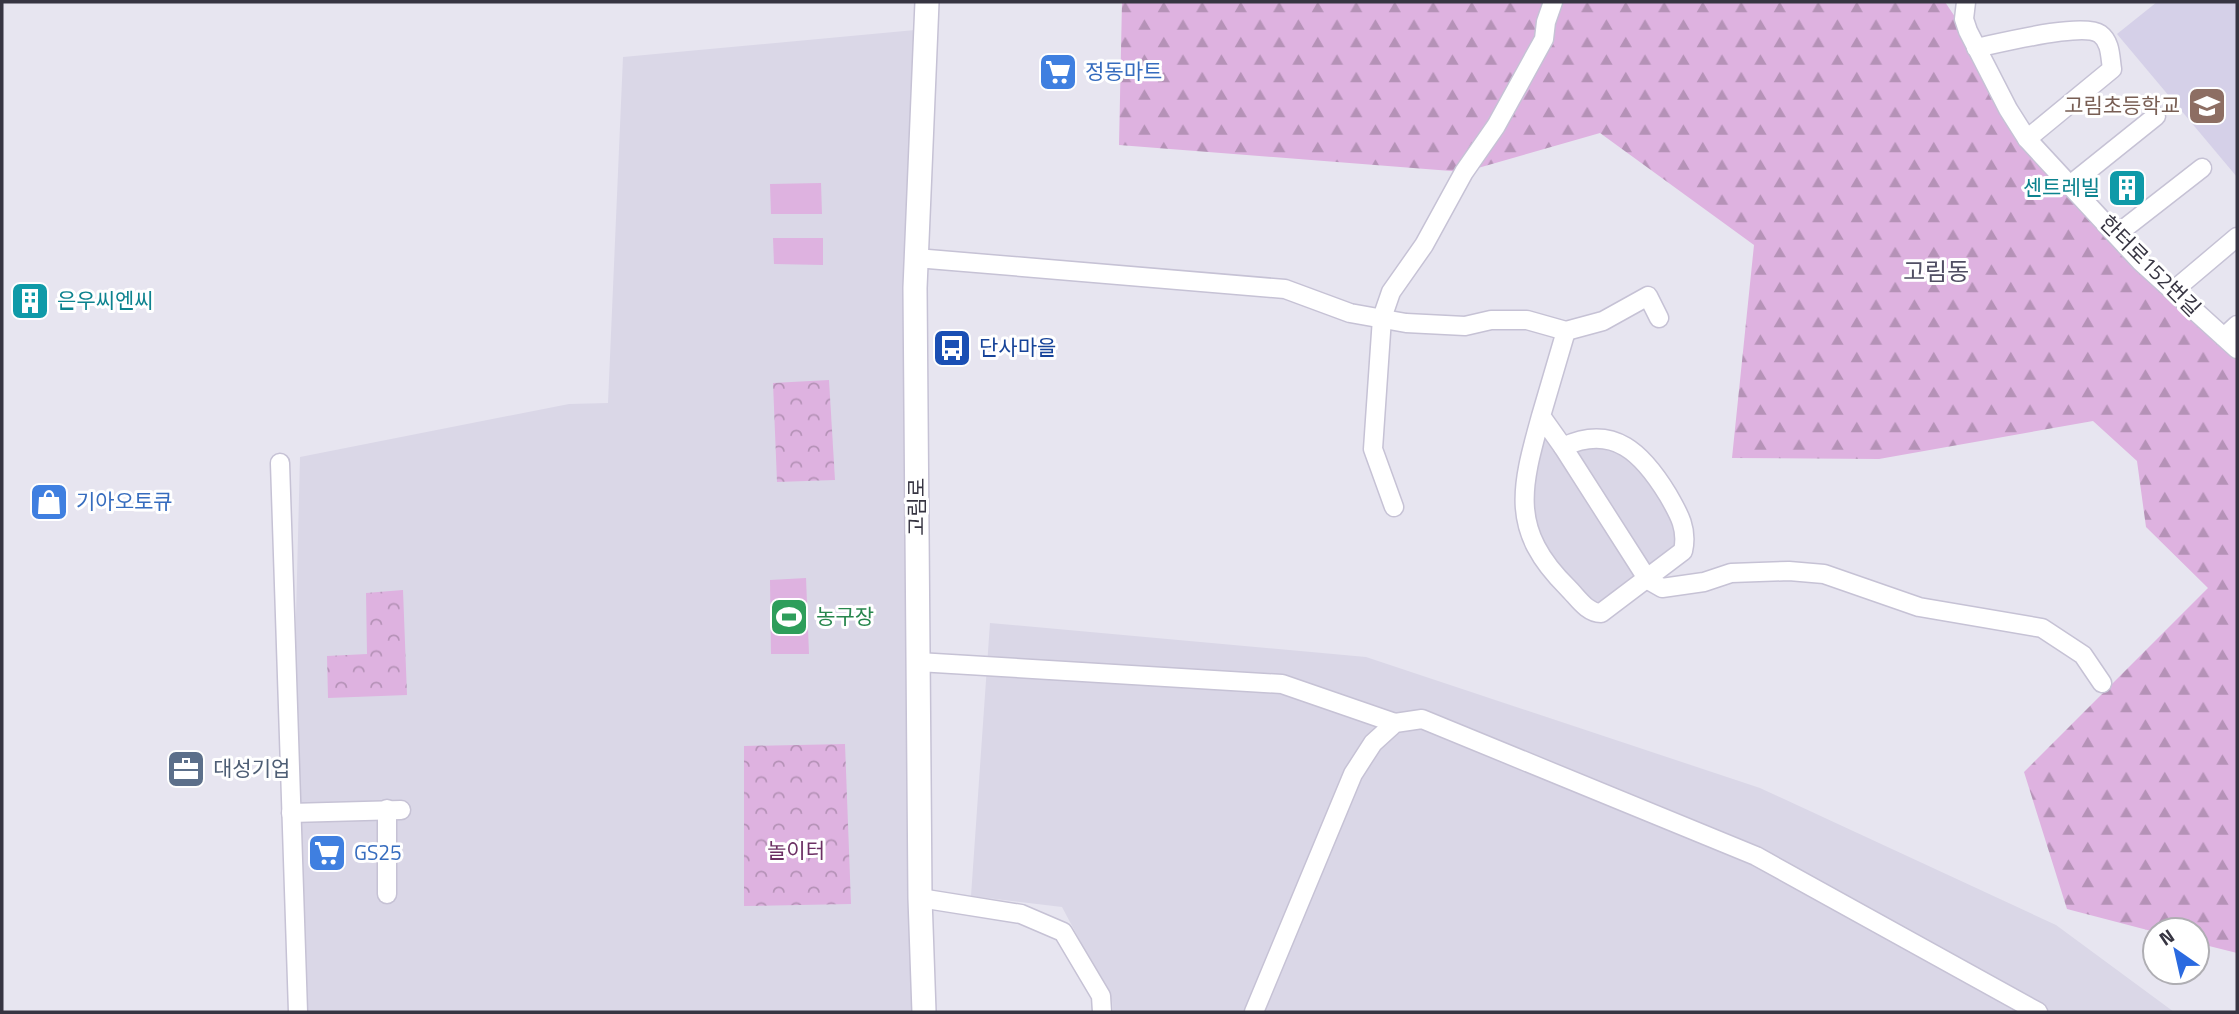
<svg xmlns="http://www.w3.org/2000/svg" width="2239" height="1014" font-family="'Titillium Web','Noto Sans KR',sans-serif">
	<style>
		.residential { fill: #dad7e7 }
		.education { fill: #d5d0e8 }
		.forest { fill: url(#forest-firs) }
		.park { fill: url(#park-crowns) }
		.pitch { fill: #deb2e0 }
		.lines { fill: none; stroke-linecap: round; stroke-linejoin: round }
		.minor-casing { stroke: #c6c2d5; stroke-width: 21 }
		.tertiary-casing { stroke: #c6c2d5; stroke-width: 26 }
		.minor { stroke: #fff; stroke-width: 18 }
		.tertiary { stroke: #fff; stroke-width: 23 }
		.labels { text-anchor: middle; stroke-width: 6; stroke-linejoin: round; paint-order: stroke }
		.shop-label { font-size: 21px; fill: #366cbe; stroke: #fff; text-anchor: start }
		.education-label { font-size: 21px; fill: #785e54; stroke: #fff; text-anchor: end }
		.culture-label { font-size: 21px; fill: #0d838f; stroke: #fff; text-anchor: end }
		.street-label { font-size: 21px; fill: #373542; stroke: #fff }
		.transit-label { font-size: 21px; fill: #164399; stroke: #fff; text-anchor: start }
		.leisure-label { font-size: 21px; fill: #27864d; stroke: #fff; text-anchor: start }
		.service-label { font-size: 21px; fill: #4e5e75; stroke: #fff; text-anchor: start }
		.park-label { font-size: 21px; fill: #6c3064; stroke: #fff }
		.quarter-label { font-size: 24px; fill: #504e63; stroke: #fff }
	</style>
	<defs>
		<pattern id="forest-firs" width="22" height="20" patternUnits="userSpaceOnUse" patternTransform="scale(1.75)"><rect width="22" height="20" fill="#deb2e0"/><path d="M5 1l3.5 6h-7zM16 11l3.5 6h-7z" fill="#b592b7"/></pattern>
		<pattern id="park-crowns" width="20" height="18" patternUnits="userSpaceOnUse" patternTransform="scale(1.75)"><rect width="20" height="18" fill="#deb2e0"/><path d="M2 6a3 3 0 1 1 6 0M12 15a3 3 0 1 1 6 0" fill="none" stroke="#b592b7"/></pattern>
	</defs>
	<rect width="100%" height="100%" fill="#e7e5f0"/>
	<g class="residential">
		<polygon points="926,29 926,1012 298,1012 291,813 300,457 569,404 608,403 623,57"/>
		<polygon points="1541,416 1563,447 1629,448 1686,538 1638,587 1588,609 1527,518"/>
		<polygon points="990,623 1366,657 1760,788 2056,925 2174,1012 1113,1012 1112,1001 1062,907 971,896"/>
	</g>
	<polygon class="education" points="2157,2 2237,2 2237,177 2117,34"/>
	<polygon class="forest" points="1122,2 1945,2 1976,48 2027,139 2237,349 2237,953 2197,943 2197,930 2155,930 2155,932 2067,909 2024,772 2208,588 2146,527 2137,461 2093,421 1879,459 1732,458 1754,245 1600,133 1464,172 1119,145"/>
	<g class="park">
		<polygon points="829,380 835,480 777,482 773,383"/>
		<polygon points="403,590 407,695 328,698 327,656 367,654 366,593"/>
		<polygon points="845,744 851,904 744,906 744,746"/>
	</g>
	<g class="pitch">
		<polygon points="821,183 822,214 771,214 770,184"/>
		<polygon points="773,238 823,238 823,265 774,264"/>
		<polygon points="806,578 809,654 771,654 770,580"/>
	</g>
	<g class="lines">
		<defs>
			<g id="minor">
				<polyline points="1966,2 1964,19 1968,31 2008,109 2027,139 2140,261 2237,349"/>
				<path d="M1976,48C2000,43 2083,22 2100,34C2111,42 2110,57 2112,69L2027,139"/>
				<polyline points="2070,185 2156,116"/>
				<polyline points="2116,235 2202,168"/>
				<polyline points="916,258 1285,289 1350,313 1406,323 1465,326 1491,320 1527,320 1566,331 1603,321 1648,296 1659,318"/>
				<polyline points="2173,291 2237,237"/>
				<polyline points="2224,337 2237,325"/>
				<path d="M1541,416C1521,488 1509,530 1568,588C1578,598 1587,613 1601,613L1683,551C1688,529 1679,514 1668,495C1643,454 1614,423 1563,447L1541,416L1566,331"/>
				<polyline points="1563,447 1648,580 1662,588 1704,582 1731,573 1789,571 1824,574 1919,607 2042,628 2083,655 2102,683"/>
				<polyline points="280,463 298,1012"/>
				<polyline points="1394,507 1373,449 1382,318 1391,292 1424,245 1464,172 1496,126 1544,39 1546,22 1553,2"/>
				<polyline points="918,662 1282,684 1395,723"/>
				<polyline points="291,813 401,810"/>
				<polyline points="387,894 387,809"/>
				<polyline points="920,898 1021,914 1063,932 1101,996 1102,1012"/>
				<polyline points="1254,1012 1353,774 1373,743 1395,723 1422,719 1756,856 2038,1012"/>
			</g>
			<polyline id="tertiary" points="924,1012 920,898 915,288 927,2"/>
		</defs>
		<use href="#minor" class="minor-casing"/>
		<use href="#tertiary" class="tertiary-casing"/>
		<use href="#minor" class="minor"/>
		<use href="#tertiary" class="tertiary"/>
	</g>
	<defs>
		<symbol id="supermarket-square" viewBox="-11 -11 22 22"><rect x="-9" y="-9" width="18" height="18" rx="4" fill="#3f7fe0" stroke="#fff"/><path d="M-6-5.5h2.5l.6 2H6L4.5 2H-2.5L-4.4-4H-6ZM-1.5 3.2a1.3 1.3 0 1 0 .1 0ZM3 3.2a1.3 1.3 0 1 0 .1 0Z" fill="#fff"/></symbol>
		<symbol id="school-square" viewBox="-11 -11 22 22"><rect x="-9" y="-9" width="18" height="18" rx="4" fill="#8d6e63" stroke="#fff"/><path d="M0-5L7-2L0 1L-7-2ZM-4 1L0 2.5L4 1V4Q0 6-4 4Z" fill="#fff"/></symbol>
		<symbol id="building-square" viewBox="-11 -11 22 22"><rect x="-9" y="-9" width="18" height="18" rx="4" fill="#0f9aa8" stroke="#fff"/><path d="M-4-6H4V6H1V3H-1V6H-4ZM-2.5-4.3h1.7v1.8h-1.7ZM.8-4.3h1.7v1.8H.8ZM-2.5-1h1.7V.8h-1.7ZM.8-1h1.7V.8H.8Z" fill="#fff"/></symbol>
		<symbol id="bus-square" viewBox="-11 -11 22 22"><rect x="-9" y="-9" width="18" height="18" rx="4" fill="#1a4fb4" stroke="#fff"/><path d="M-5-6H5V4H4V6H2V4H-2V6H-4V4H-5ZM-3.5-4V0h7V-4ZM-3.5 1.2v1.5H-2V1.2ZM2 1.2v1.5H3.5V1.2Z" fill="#fff"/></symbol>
		<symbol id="shop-square" viewBox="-11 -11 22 22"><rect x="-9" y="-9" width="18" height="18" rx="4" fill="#3f7fe0" stroke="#fff"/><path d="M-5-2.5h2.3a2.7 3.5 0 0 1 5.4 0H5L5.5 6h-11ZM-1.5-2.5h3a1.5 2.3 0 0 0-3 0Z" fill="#fff"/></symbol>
		<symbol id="stadium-square" viewBox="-11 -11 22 22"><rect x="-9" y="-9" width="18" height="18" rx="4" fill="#2e9e5b" stroke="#fff"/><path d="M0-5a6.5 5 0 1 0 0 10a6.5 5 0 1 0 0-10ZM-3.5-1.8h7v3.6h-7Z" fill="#fff"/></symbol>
		<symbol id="office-square" viewBox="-11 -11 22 22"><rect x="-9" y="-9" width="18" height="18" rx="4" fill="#5c6f8a" stroke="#fff"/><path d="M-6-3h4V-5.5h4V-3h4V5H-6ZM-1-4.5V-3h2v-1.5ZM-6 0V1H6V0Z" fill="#fff"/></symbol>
	</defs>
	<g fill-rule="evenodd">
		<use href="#supermarket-square" x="1036" y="50" width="44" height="44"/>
		<use href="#school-square" x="2185" y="84" width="44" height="44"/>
		<use href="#building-square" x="2105" y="166" width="44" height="44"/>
		<use href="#building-square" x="8" y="279" width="44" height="44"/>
		<use href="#bus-square" x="930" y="326" width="44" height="44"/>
		<use href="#shop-square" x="27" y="480" width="44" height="44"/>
		<use href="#stadium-square" x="767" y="595" width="44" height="44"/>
		<use href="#office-square" x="164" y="747" width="44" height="44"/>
		<use href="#supermarket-square" x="305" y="831" width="44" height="44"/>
	</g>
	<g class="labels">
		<g class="shop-label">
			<text x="1085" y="79">정동마트</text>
			<text x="76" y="509">기아오토큐</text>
			<text x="354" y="860">GS25</text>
		</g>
		<g class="education-label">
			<text x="2180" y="113">고림초등학교</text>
		</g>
		<g class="culture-label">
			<text x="2100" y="195">센트레빌</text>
			<text x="57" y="308" text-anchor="start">은우씨엔씨</text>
		</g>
		<g class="street-label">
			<text transform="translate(2150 266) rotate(45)" y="7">한터로152번길</text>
			<text transform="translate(917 507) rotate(-90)" y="7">고림로</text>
		</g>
		<g class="transit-label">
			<text x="979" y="355">단사마을</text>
		</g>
		<g class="leisure-label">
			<text x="816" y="624">농구장</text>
		</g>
		<g class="service-label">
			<text x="213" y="776">대성기업</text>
		</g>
		<g class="park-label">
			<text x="796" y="858">놀이터</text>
		</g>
		<g class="quarter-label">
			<text x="1936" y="280">고림동</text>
		</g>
	</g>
	<rect width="2239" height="1014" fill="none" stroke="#373542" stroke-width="7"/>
	<g transform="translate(2176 951) rotate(326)"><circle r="33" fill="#ffffff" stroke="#afaeb3" stroke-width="2"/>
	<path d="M0-5L12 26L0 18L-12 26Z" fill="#2b6ae0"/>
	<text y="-10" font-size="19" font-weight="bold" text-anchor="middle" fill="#373542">N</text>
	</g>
</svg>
